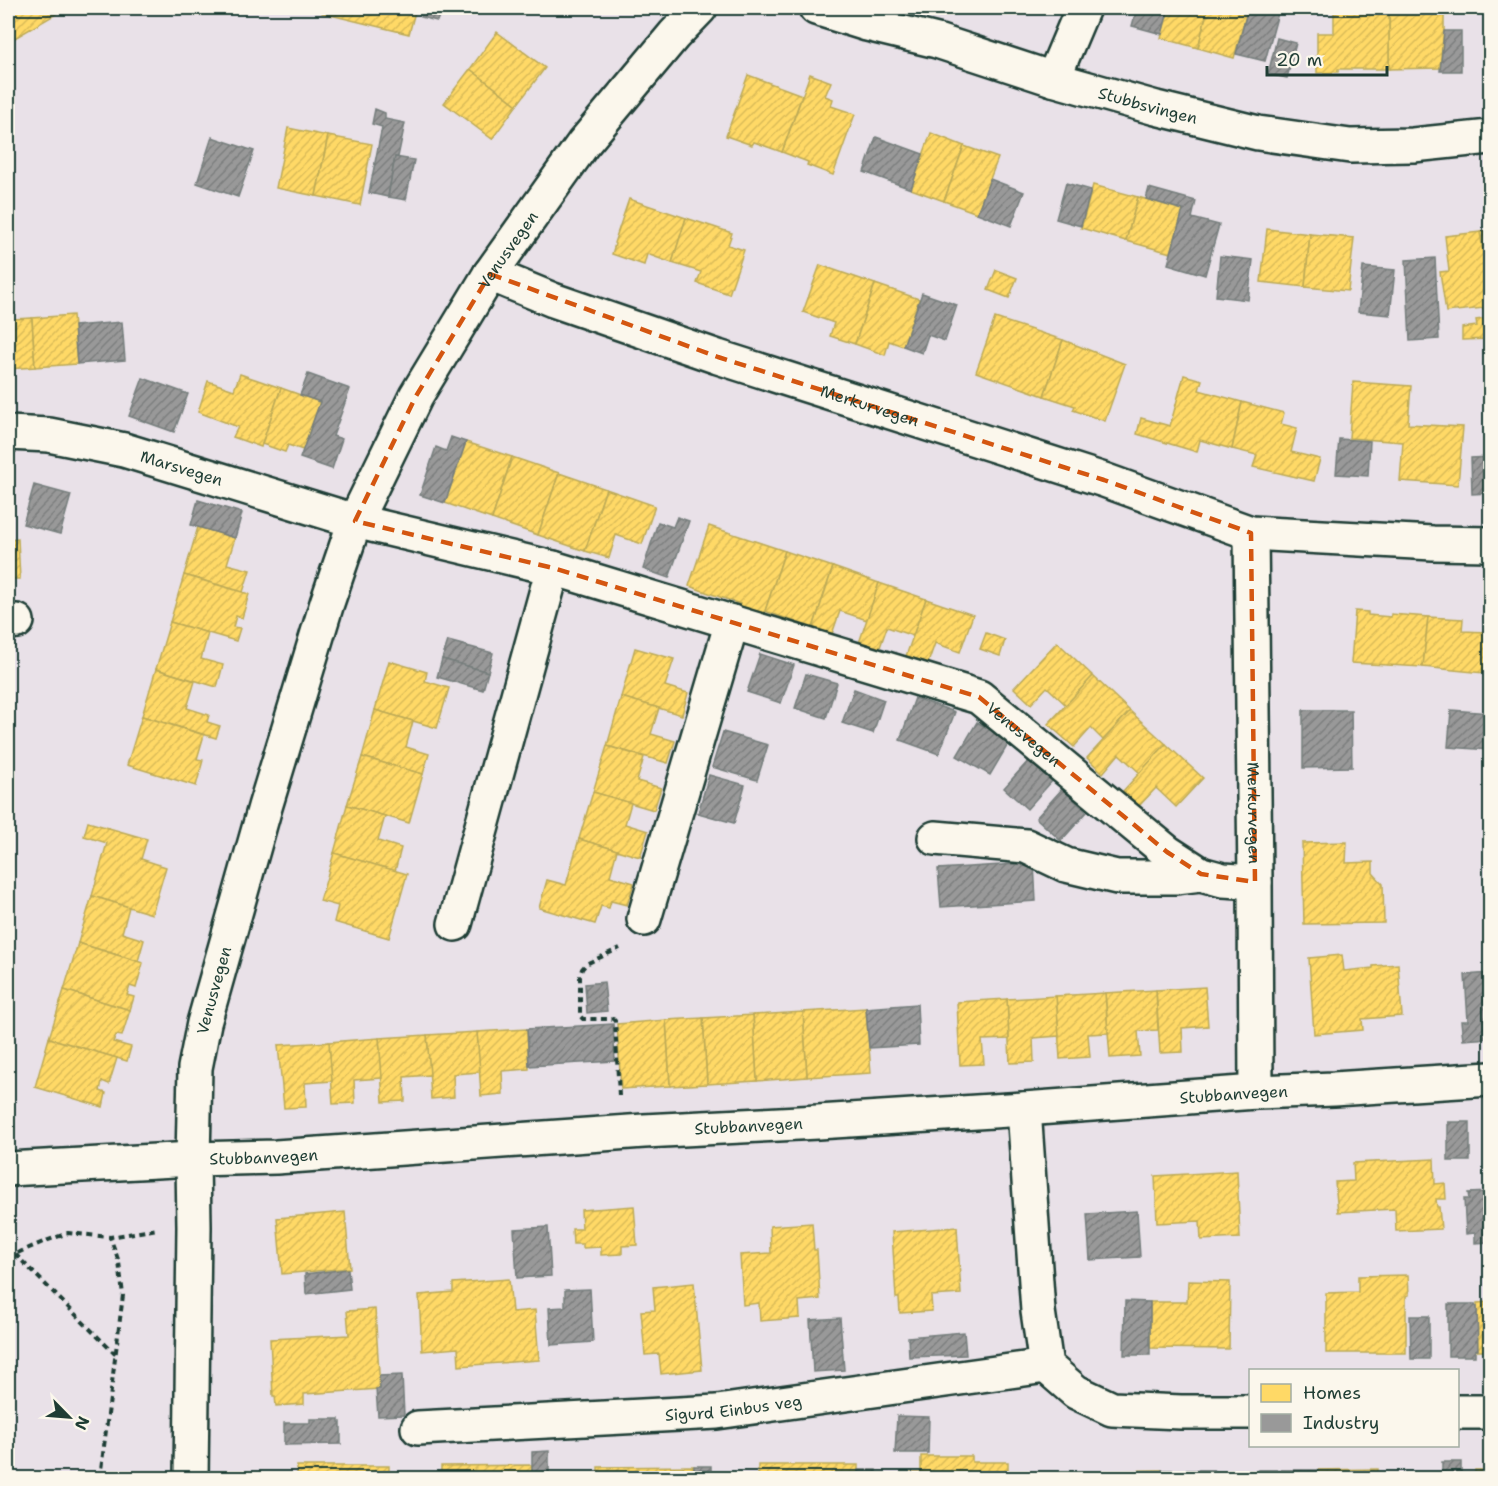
<svg xmlns="http://www.w3.org/2000/svg" width="1498" height="1486" font-family="'Shantell Sans',sans-serif">
	<style>
		.homes { fill: url(#homes-hatch); stroke: #bcaa57; stroke-width: 1.5 }
		.industry { fill: url(#industry-hatch); stroke: #747d7b; stroke-width: 1.5 }
		.lines { fill: none; stroke-linecap: round; stroke-linejoin: round }
		.minor-casing { stroke: #1f3d34; stroke-width: 38 }
		.path { stroke: #1f3d34; stroke-width: 4; stroke-dasharray: 6 4.5; stroke-linecap: butt }
		.minor { stroke: #fbf7ec; stroke-width: 33 }
		.marked { fill: none; stroke: #d45610; stroke-width: 4.5; stroke-dasharray: 12 8; stroke-linejoin: round }
		.labels { text-anchor: middle; stroke-width: 6; stroke-linejoin: round; paint-order: stroke }
		.street-label { font-size: 16px; fill: #1f3d34; stroke: #fbf7ec }
	</style>
	<defs>
		<pattern id="homes-hatch" width="6" height="6" patternUnits="userSpaceOnUse" patternTransform="scale(1.5)"><rect width="6" height="6" fill="#ffd966"/><path d="M-1 1l2-2M0 6l6-6M5 7l2-2" fill="none" stroke="#dabb59"/></pattern>
		<pattern id="industry-hatch" width="6" height="6" patternUnits="userSpaceOnUse" patternTransform="scale(1.5)"><rect width="6" height="6" fill="#999"/><path d="M-1 1l2-2M0 6l6-6M5 7l2-2" fill="none" stroke="#7c7e7e"/></pattern>
	</defs>
	<rect width="100%" height="100%" fill="#e9e1e8"/>
	<filter id="ink" filterUnits="userSpaceOnUse"><feTurbulence type="fractalNoise" baseFrequency=".0167" numOctaves="2"/><feDisplacementMap in="SourceGraphic" scale="12" xChannelSelector="R" yChannelSelector="G"/><feConvolveMatrix kernelMatrix="1 2 1 2 8 2 1 2 1" color-interpolation-filters="sRGB"/></filter>
	<g filter="url(#ink)">
		<g class="homes">
			<polygon points="8,8 52,8 56,14 8,42"/>
			<polygon points="323,8 416,8 409,34 322,13"/>
			<polygon points="1169,8 1208,8 1198,48 1161,38"/>
			<polygon points="1208,8 1248,8 1234,58 1198,48"/>
			<polygon points="1444,9 1444,31 1440,68 1389,69 1389,10"/>
			<polygon points="1334,10 1389,10 1389,69 1338,69 1338,72 1317,73 1317,33 1334,33"/>
			<polygon points="497,32 545,68 517,105 470,69"/>
			<polygon points="470,69 517,105 492,139 444,103"/>
			<polygon points="810,74 831,82 825,96 833,99 831,106 855,114 833,175 807,165 808,162 782,152"/>
			<polygon points="748,75 802,95 782,152 754,142 752,145 726,136"/>
			<polygon points="288,128 328,136 316,196 276,188"/>
			<polygon points="931,133 964,146 944,201 911,189"/>
			<polygon points="328,136 372,144 360,205 316,196"/>
			<polygon points="964,146 998,158 977,213 944,201"/>
			<polygon points="1093,185 1138,197 1126,241 1081,228"/>
			<polygon points="1138,197 1183,210 1171,253 1126,241"/>
			<polygon points="629,199 686,218 672,263 647,254 644,265 612,254 615,244 614,243"/>
			<polygon points="686,218 732,233 728,245 744,250 729,294 697,283 701,272 672,263"/>
			<polygon points="1267,229 1310,234 1305,287 1261,282"/>
			<polygon points="1490,230 1490,295 1480,232"/>
			<polygon points="1480,232 1490,295 1490,311 1484,312 1484,308 1446,312 1440,272 1449,271 1445,236"/>
			<polygon points="1310,234 1354,238 1348,291 1305,287"/>
			<polygon points="820,265 875,284 855,344 830,336 834,323 803,312"/>
			<polygon points="996,270 1017,278 1009,298 988,290"/>
			<polygon points="875,284 919,299 903,346 889,341 885,355 855,344"/>
			<polygon points="8,307 11,307 12,319 32,318 35,367 8,369"/>
			<polygon points="73,315 77,364 35,367 32,318"/>
			<polygon points="995,318 1063,340 1044,396 976,372"/>
			<polygon points="1490,318 1490,339 1462,340 1462,328 1477,326 1476,320"/>
			<polygon points="1063,340 1125,364 1105,421 1073,410 1075,406 1044,396"/>
			<polygon points="240,374 281,388 261,447 233,437 238,427 198,412 208,381 234,390"/>
			<polygon points="1184,375 1202,380 1199,390 1242,402 1232,449 1200,440 1197,452 1137,434 1141,418 1170,426"/>
			<polygon points="1353,382 1411,386 1408,424 1463,427 1458,485 1400,481 1403,442 1349,438"/>
			<polygon points="281,388 320,402 303,450 288,445 285,452 262,444"/>
			<polygon points="1242,402 1284,413 1281,424 1297,428 1291,452 1320,459 1314,481 1253,467 1257,455 1232,449"/>
			<polygon points="466,442 512,457 492,519 445,503"/>
			<polygon points="512,457 559,473 538,535 492,519"/>
			<polygon points="559,473 606,489 585,551 538,535"/>
			<polygon points="606,489 655,506 642,544 616,535 609,558 585,551"/>
			<polygon points="709,526 785,551 762,620 737,612 740,604 689,586"/>
			<polygon points="198,527 235,538 227,564 250,570 243,592 184,575"/>
			<polygon points="18,539 20,579 8,579 8,540"/>
			<polygon points="785,551 833,567 813,628 765,611"/>
			<polygon points="833,567 879,583 867,620 840,611 832,634 813,628"/>
			<polygon points="184,575 249,594 242,618 236,616 233,627 240,628 236,641 170,622"/>
			<polygon points="879,583 926,599 913,636 887,627 879,650 859,643"/>
			<polygon points="926,599 973,615 960,652 935,643 927,666 905,659"/>
			<polygon points="1355,611 1368,612 1368,615 1391,617 1391,614 1428,617 1423,667 1351,663"/>
			<polygon points="1428,617 1463,619 1462,631 1487,632 1486,653 1490,653 1490,665 1485,665 1484,673 1423,667"/>
			<polygon points="170,622 208,633 201,659 223,665 217,687 156,669"/>
			<polygon points="986,633 1005,640 1000,656 980,649"/>
			<polygon points="1057,642 1093,676 1066,705 1047,687 1031,704 1014,688"/>
			<polygon points="635,648 674,659 665,686 688,693 682,715 621,697"/>
			<polygon points="389,661 427,672 425,681 449,688 437,728 375,710"/>
			<polygon points="156,669 195,681 187,708 209,715 207,722 220,726 216,738 142,716"/>
			<polygon points="1093,676 1130,711 1103,740 1091,728 1074,747 1048,724"/>
			<polygon points="621,697 659,708 651,734 675,741 668,763 607,746"/>
			<polygon points="375,710 413,721 406,747 429,754 423,774 362,757"/>
			<polygon points="1130,711 1166,744 1140,773 1119,754 1103,773 1087,758"/>
			<polygon points="142,716 204,735 197,759 203,760 196,786 127,765"/>
			<polygon points="1166,744 1203,778 1176,807 1156,788 1139,806 1123,791"/>
			<polygon points="607,746 644,757 637,781 661,788 654,810 593,792"/>
			<polygon points="362,757 423,774 409,823 347,805"/>
			<polygon points="593,792 631,803 625,824 648,831 640,857 579,839"/>
			<polygon points="347,805 385,816 378,841 401,848 395,871 334,853"/>
			<polygon points="88,822 147,839 141,859 166,867 152,914 92,896 107,843 84,836"/>
			<polygon points="579,839 617,850 610,876 634,883 627,905 611,901 609,908 601,906 595,924 539,908 547,880 566,885"/>
			<polygon points="1347,842 1346,863 1373,862 1373,873 1383,884 1384,923 1304,924 1302,843"/>
			<polygon points="334,853 407,874 389,938 334,922 338,906 320,901"/>
			<polygon points="92,896 129,907 122,933 144,940 138,961 78,943"/>
			<polygon points="78,943 143,963 136,988 130,986 127,995 134,997 130,1010 64,990"/>
			<polygon points="1342,955 1344,971 1373,968 1373,966 1398,964 1402,1016 1362,1019 1363,1030 1314,1034 1309,958"/>
			<polygon points="1205,987 1208,1026 1182,1028 1183,1052 1160,1053 1156,990"/>
			<polygon points="64,990 130,1010 122,1036 116,1035 113,1042 131,1047 127,1061 49,1038"/>
			<polygon points="1156,990 1158,1030 1138,1031 1140,1056 1110,1058 1105,993"/>
			<polygon points="1105,993 1108,1033 1088,1034 1090,1057 1060,1059 1056,996"/>
			<polygon points="1056,996 1059,1036 1033,1038 1034,1062 1010,1063 1007,999"/>
			<polygon points="1007,999 1009,1039 982,1040 984,1064 960,1065 957,1002"/>
			<polygon points="866,1008 871,1073 807,1077 803,1012"/>
			<polygon points="803,1012 807,1077 757,1081 753,1015"/>
			<polygon points="753,1015 757,1081 707,1084 703,1018"/>
			<polygon points="703,1018 707,1084 670,1086 666,1020"/>
			<polygon points="666,1020 670,1086 621,1089 617,1024"/>
			<polygon points="527,1029 529,1069 502,1071 503,1094 481,1096 477,1032"/>
			<polygon points="477,1032 480,1072 453,1074 454,1097 431,1099 427,1035"/>
			<polygon points="427,1035 430,1075 404,1077 405,1101 383,1102 379,1038"/>
			<polygon points="49,1038 117,1058 109,1084 102,1081 100,1091 106,1093 103,1107 35,1087"/>
			<polygon points="379,1038 382,1078 354,1080 355,1103 333,1104 329,1042"/>
			<polygon points="329,1042 332,1081 305,1083 306,1107 284,1108 278,1045"/>
			<polygon points="1434,1159 1435,1184 1445,1183 1446,1199 1436,1199 1437,1207 1439,1207 1441,1229 1396,1231 1395,1209 1338,1212 1335,1182 1354,1181 1353,1163"/>
			<polygon points="1237,1171 1240,1238 1201,1240 1200,1221 1157,1223 1155,1176"/>
			<polygon points="634,1206 637,1245 622,1246 622,1254 601,1255 601,1247 583,1248 583,1244 573,1244 572,1229 582,1229 581,1210"/>
			<polygon points="345,1212 350,1268 282,1274 277,1218"/>
			<polygon points="812,1223 814,1250 817,1250 820,1299 799,1301 800,1318 760,1321 759,1303 743,1305 740,1255 771,1253 770,1226"/>
			<polygon points="957,1227 961,1294 931,1296 932,1311 900,1313 899,1298 896,1298 892,1232"/>
			<polygon points="1408,1275 1409,1295 1406,1296 1406,1353 1326,1353 1326,1293 1358,1292 1358,1276"/>
			<polygon points="509,1279 512,1312 535,1310 539,1360 459,1366 458,1348 422,1351 419,1295 453,1292 453,1283"/>
			<polygon points="1188,1281 1230,1282 1229,1349 1150,1348 1150,1302 1187,1302"/>
			<polygon points="694,1283 702,1370 661,1374 659,1354 645,1355 641,1311 655,1310 653,1287"/>
			<polygon points="1490,1302 1490,1351 1477,1351 1477,1303"/>
			<polygon points="375,1309 380,1389 304,1394 304,1404 276,1406 275,1396 273,1396 270,1339 349,1335 347,1311"/>
			<polygon points="921,1456 972,1456 972,1462 1008,1462 1008,1478 901,1478 901,1473 921,1473"/>
			<polygon points="532,1465 532,1478 441,1478 441,1466"/>
			<rect x="758" y="1465" width="100" height="13"/>
			<polygon points="1490,1465 1490,1478 1475,1478 1475,1470 1490,1470"/>
			<rect x="297" y="1466" width="92" height="12"/>
			<polygon points="694,1466 694,1478 598,1478 598,1467"/>
			<polygon points="1378,1469 1378,1478 1317,1478 1317,1470"/>
			<polygon points="1162,1470 1162,1478 1108,1478 1108,1471"/>
		</g>
		<g class="industry">
			<polygon points="424,8 442,8 437,21 421,17"/>
			<polygon points="1137,8 1169,8 1162,34 1132,26"/>
			<polygon points="1248,8 1258,8 1278,13 1265,61 1236,54"/>
			<polygon points="1444,31 1461,31 1461,71 1440,71"/>
			<polygon points="1277,38 1296,43 1287,78 1268,74"/>
			<polygon points="375,109 385,113 385,119 405,123 398,157 395,157 388,197 369,193 382,127 372,124"/>
			<polygon points="212,137 254,151 238,197 197,183"/>
			<polygon points="876,137 923,154 911,189 864,172"/>
			<polygon points="395,157 414,160 406,200 388,197"/>
			<polygon points="990,179 1024,192 1011,226 977,213"/>
			<polygon points="1066,183 1091,190 1081,226 1056,219"/>
			<polygon points="1149,188 1196,201 1192,218 1219,225 1205,275 1168,264 1183,210 1146,199"/>
			<polygon points="1220,256 1253,260 1248,300 1216,296"/>
			<polygon points="1435,258 1439,339 1410,341 1406,260"/>
			<polygon points="1363,267 1395,270 1390,315 1358,312"/>
			<polygon points="922,293 957,305 945,341 928,335 922,353 903,346"/>
			<polygon points="122,322 125,360 77,364 74,326"/>
			<polygon points="308,374 350,389 333,436 342,439 332,469 300,458 320,402 300,395"/>
			<polygon points="143,378 188,394 174,432 129,416"/>
			<polygon points="451,437 466,442 445,503 420,495 436,447 446,451"/>
			<polygon points="1339,439 1370,441 1368,476 1336,474"/>
			<polygon points="1490,457 1490,493 1472,494 1471,458"/>
			<polygon points="34,485 71,495 60,534 23,524"/>
			<polygon points="198,500 242,513 235,538 191,525"/>
			<polygon points="677,517 689,521 669,578 643,569 658,522 673,527"/>
			<polygon points="448,641 493,653 488,672 442,659"/>
			<polygon points="760,654 794,665 781,703 747,692"/>
			<polygon points="442,659 488,672 483,690 437,677"/>
			<polygon points="806,674 837,683 826,718 795,708"/>
			<polygon points="854,689 884,700 873,733 842,723"/>
			<polygon points="915,698 955,712 939,754 900,740"/>
			<polygon points="1303,710 1351,710 1352,767 1303,768"/>
			<polygon points="1451,710 1490,713 1490,750 1448,747"/>
			<polygon points="977,722 1010,741 990,775 957,756"/>
			<polygon points="723,732 768,745 757,780 712,767"/>
			<polygon points="1030,759 1053,780 1027,809 1004,788"/>
			<polygon points="709,775 745,785 734,823 698,813"/>
			<polygon points="1062,789 1087,812 1061,841 1036,818"/>
			<polygon points="1034,863 1036,901 941,907 938,869"/>
			<polygon points="1490,973 1490,1038 1463,1040 1461,1021 1468,1021 1465,975"/>
			<polygon points="604,982 607,1011 587,1013 585,984"/>
			<polygon points="917,1004 919,1045 869,1048 866,1008"/>
			<polygon points="613,1024 615,1061 529,1066 527,1029"/>
			<rect x="1448" y="1122" width="22" height="39"/>
			<polygon points="1490,1192 1490,1242 1475,1243 1475,1233 1466,1234 1464,1199 1469,1199 1468,1193"/>
			<polygon points="1137,1211 1140,1257 1090,1260 1087,1214"/>
			<polygon points="548,1227 551,1276 517,1278 514,1229"/>
			<polygon points="348,1269 350,1289 306,1294 305,1274"/>
			<polygon points="590,1289 593,1342 551,1345 549,1308 565,1307 565,1290"/>
			<polygon points="1125,1301 1150,1302 1150,1355 1124,1355"/>
			<polygon points="1448,1304 1475,1304 1475,1306 1477,1306 1478,1350 1475,1350 1475,1356 1448,1356"/>
			<polygon points="1410,1316 1429,1316 1429,1359 1411,1359"/>
			<polygon points="840,1318 844,1370 813,1372 810,1320"/>
			<polygon points="964,1332 966,1355 909,1357 908,1337"/>
			<polygon points="402,1375 404,1415 378,1416 376,1389 380,1389 379,1376"/>
			<polygon points="897,1416 929,1417 928,1453 895,1453"/>
			<polygon points="310,1419 339,1419 339,1422 341,1422 341,1444 284,1445 284,1423 310,1423"/>
			<polygon points="549,1451 549,1478 532,1478 532,1452"/>
			<rect x="1442" y="1462" width="19" height="16"/>
			<rect x="694" y="1466" width="17" height="12"/>
			<rect x="858" y="1470" width="18" height="8"/>
			<rect x="1162" y="1470" width="52" height="8"/>
			<rect x="1258" y="1470" width="59" height="8"/>
		</g>
		<g class="lines">
			<defs>
				<g id="minor">
					<path id="s1" d="M816,8L867,24L937,41L1053,79L1156,108L1258,133L1350,146L1413,145L1490,137"/>
					<polyline points="1053,79 1083,8"/>
					<path id="s2" d="M490,274L553,300L718,357L1104,480L1251,533L1433,543L1490,544"/>
					<path id="s3" d="M8,433L49,435L124,450L355,521L553,568L979,697L1167,852L1201,874L1223,880L1255,882"/>
					<path id="s4" d="M1251,533L1255,882L1256,1092"/>
					<polyline points="8,622 17,621"/>
					<polyline points="935,838 1026,846 1066,865 1117,877 1176,877 1201,874"/>
					<polyline points="644,919 732,622"/>
					<polyline points="455,924 553,568"/>
					<polyline points="1024,1109 1038,1311 1046,1366 1076,1392 1112,1409 1181,1412 1250,1412"/>
					<path id="s5" d="M8,1169L193,1159L276,1157L644,1131L818,1122L1024,1109L1256,1092L1334,1089L1490,1079"/>
					<polyline points="1458,1412 1490,1412"/>
					<path id="s6" d="M418,1428L717,1412L1046,1366"/>
					<path id="s7" d="M191,1478L194,1227L193,1159L195,1068L204,1023L265,807L327,603L355,521L416,396L490,274L583,144L674,35L700,8"/>
				</g>
			</defs>
			<use href="#minor" class="minor-casing"/>
			<g class="path">
				<polyline points="619,1096 615,1021 613,1019 583,1019 580,1016 580,975 582,969 586,964 620,948"/>
				<polyline points="15,1254 115,1354"/>
				<polyline points="8,1257 43,1242 68,1233 110,1237"/>
				<polyline points="100,1478 123,1295 119,1262 110,1237 157,1229"/>
			</g>
			<use href="#minor" class="minor"/>
		</g>
	</g>
	<path class="marked" d="M490,274L718,357L1104,480L1251,533L1255,882L1201,874L1167,852L979,697L553,568L355,521L416,396Z"/>
	<g class="labels">
		<g class="street-label">
			<text dy="6" stroke="none"><textPath href="#s1" startOffset="346">Stubbsvingen</textPath></text>
			<text dy="6" stroke="none"><textPath href="#s7" startOffset="1292">Venusvegen</textPath></text>
			<text dy="6" stroke="none"><textPath href="#s2" startOffset="402">Merkurvegen</textPath></text>
			<text dy="6" stroke="none"><textPath href="#s3" startOffset="178">Marsvegen</textPath></text>
			<text dy="6" stroke="none"><textPath href="#s3" startOffset="1066">Venusvegen</textPath></text>
			<text dy="6" stroke="none"><textPath href="#s4" startOffset="280">Merkurvegen</textPath></text>
			<text dy="6" stroke="none"><textPath href="#s7" startOffset="490">Venusvegen</textPath></text>
			<text dy="6" stroke="none"><textPath href="#s5" startOffset="1228">Stubbanvegen</textPath></text>
			<text dy="6" stroke="none"><textPath href="#s5" startOffset="742">Stubbanvegen</textPath></text>
			<text dy="6" stroke="none"><textPath href="#s5" startOffset="256">Stubbanvegen</textPath></text>
			<text dy="6" stroke="none"><textPath href="#s6" startOffset="316">Sigurd Einbus veg</textPath></text>
		</g>
	</g>
	<rect width="1498" height="1486" fill="none" stroke="#fbf7ec" stroke-width="30"/>
	<rect x="15" y="15" width="1468" height="1456" fill="none" stroke="#1f3d34" stroke-width="2" filter="url(#ink)"/>
	<rect x="1249" y="1369" width="210" height="78" fill="#fbf7ec" stroke="#a3ada2" stroke-width="1.5"/>
	<rect x="1261" y="1384" width="30" height="18" fill="#ffd966" stroke="#a3ada2" stroke-width="1.5"/>
	<text x="1303" y="1399" font-size="18" fill="#1f3d34">Homes</text>
	<rect x="1261" y="1414" width="30" height="18" fill="#999999" stroke="#a3ada2" stroke-width="1.5"/>
	<text x="1303" y="1429" font-size="18" fill="#1f3d34">Industry</text>
	<g transform="translate(69 1417) rotate(115)" stroke="#fbf7ec" stroke-width="4.5" paint-order="stroke">
	<path d="M0-4.5L10 22L0 15L-10 22Z" fill="#1f3d34"/>
	<text y="-9" font-size="16" font-weight="bold" text-anchor="middle" fill="#1f3d34">N</text>
	</g>
	<path d="M1267 66v9h120v-9" fill="none" stroke="#1f3d34" stroke-width="3"/>
	<text x="1276" y="66" font-size="18" fill="#1f3d34" stroke="#fbf7ec" stroke-width="4.5" paint-order="stroke">20 m</text>
</svg>
